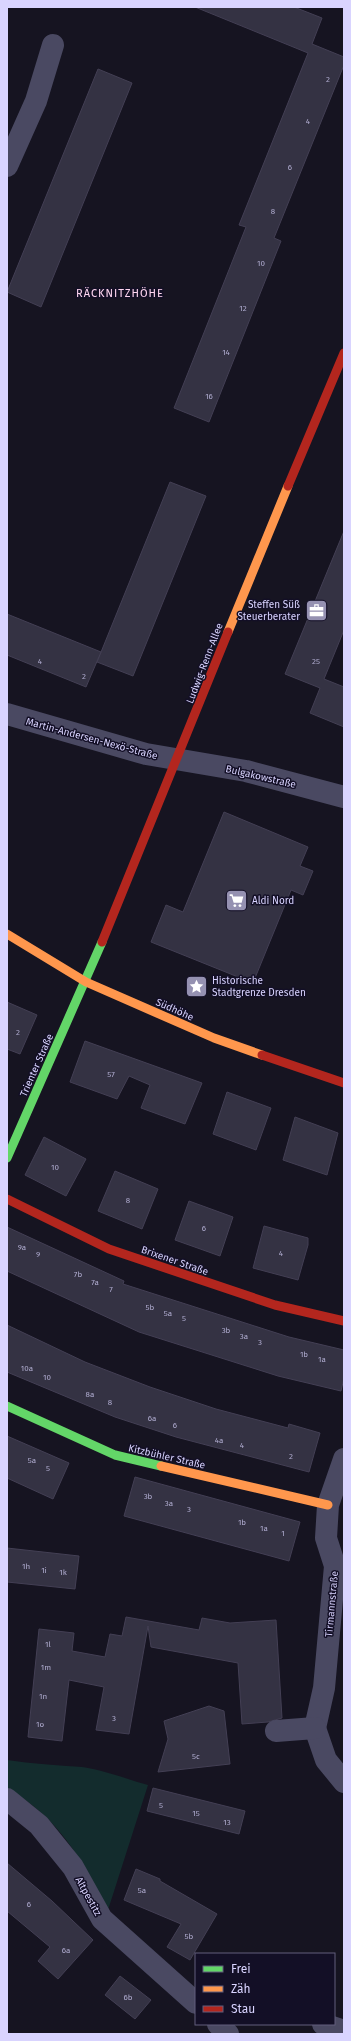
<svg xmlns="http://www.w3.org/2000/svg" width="351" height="2041" font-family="'Fira Sans',sans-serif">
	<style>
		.green { fill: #132c2d }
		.building { fill: #343243; stroke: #433f54 }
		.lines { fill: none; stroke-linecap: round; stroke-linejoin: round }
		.street { stroke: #4a4962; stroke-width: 22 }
		.fast { stroke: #63d668; stroke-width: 9 }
		.slow { stroke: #ff974d; stroke-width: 9 }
		.jam { stroke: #b3261e; stroke-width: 9 }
		.labels { text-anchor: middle; stroke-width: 3; stroke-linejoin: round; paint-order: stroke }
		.number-label { font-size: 8px; fill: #b0acd0 }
		.poi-label { font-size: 10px; fill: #d9d4ff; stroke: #130f26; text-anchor: start }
		.street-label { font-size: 10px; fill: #d9d4ff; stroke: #130f26 }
		.neighbourhood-label { font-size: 11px; letter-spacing: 1px; fill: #ffd6f0; stroke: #130f26 }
	</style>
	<rect width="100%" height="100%" fill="#161421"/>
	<path class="green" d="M7,1760C32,1764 57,1765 82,1767C104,1770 126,1779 148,1785L108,1910C80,1857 60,1819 7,1788Z"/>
	<g class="building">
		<polygon points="195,7 294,7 322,18 312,44 344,57 344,65 274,238 281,241 209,422 174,408 246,227 239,225 308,53"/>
		<polygon points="98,69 132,83 41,307 7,292"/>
		<polygon points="170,482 206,496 133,676 97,662"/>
		<polygon points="344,531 344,630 324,679 344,687 344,727 310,713 320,688 285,674"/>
		<polygon points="7,614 101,652 86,687 7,655"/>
		<polygon points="224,812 308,847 300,866 313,871 303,895 291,890 253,983 151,942 166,905 183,912"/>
		<polygon points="7,1002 37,1015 20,1054 7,1049"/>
		<polygon points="85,1041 202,1083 185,1124 141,1108 150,1085 129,1076 117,1099 70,1082"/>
		<polygon points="227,1092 271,1108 256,1150 213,1134"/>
		<polygon points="295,1117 338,1133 327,1175 283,1160"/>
		<polygon points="44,1137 86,1159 66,1196 25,1175"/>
		<polygon points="115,1171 158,1189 142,1229 98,1211"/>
		<polygon points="189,1201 233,1217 220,1256 175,1240"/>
		<polygon points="264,1226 308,1238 308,1245 298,1280 253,1268"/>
		<polygon points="7,1227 124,1281 123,1284 289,1337 344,1350 344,1378 341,1391 278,1376 139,1332 7,1271"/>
		<polygon points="7,1325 85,1362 150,1387 216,1409 288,1428 289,1424 320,1433 309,1472 176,1437 115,1417 7,1372"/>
		<polygon points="7,1436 69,1463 53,1499 7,1478"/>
		<polygon points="135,1477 300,1522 289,1561 124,1516"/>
		<polygon points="7,1548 79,1556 75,1589 7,1582"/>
		<polygon points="126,1617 199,1630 202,1618 230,1623 276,1620 282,1718 268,1722 242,1724 238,1663 151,1647 148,1626 129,1734 96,1730 104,1687 69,1680 62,1741 28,1737 39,1629 74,1633 72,1651 105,1657 110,1634 122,1636"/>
		<polygon points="209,1706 224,1711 230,1764 158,1772 168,1739 164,1721"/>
		<polygon points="153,1788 245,1811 239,1834 147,1811"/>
		<polygon points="7,1863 52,1901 93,1940 58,1979 38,1961 50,1947 7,1911"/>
		<polygon points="136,1869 160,1879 160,1881 217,1914 190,1960 167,1947 181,1924 124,1900"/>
		<polygon points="120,1976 151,2000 135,2019 105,1995"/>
	</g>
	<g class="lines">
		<g class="street">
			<polyline points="7,166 36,101 53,45"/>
			<polyline points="7,714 146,754 246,771 344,797"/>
			<polyline points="315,1728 324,1688 335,1566 326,1538 328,1505 344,1459"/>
			<polyline points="315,1728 326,1760 344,1782"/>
			<polyline points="276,1731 315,1728"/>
			<polyline points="7,1799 39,1825 73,1867 102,1919 196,2003"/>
			<polyline points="218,2024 228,2034"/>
			<polyline points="323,2024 344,2031"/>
		</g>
		<g class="fast">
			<polyline points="7,1158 102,942"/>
			<polyline points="7,1406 115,1455 161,1466"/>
		</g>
		<g class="slow">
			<polyline points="228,632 288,486"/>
			<polyline points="7,934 86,982 214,1038 262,1055"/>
			<polyline points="161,1466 328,1505"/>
		</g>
		<g class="jam">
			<polyline points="288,486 344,353"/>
			<polyline points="102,942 228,632"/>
			<polyline points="262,1055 344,1083"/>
			<polyline points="7,1199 109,1249 275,1305 344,1321"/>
		</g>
	</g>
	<defs>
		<symbol id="office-square" viewBox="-11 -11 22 22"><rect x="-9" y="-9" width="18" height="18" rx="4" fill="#9591b1" stroke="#130f26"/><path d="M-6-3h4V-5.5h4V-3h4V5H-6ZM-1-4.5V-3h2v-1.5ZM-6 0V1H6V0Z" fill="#fff"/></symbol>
		<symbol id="supermarket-square" viewBox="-11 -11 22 22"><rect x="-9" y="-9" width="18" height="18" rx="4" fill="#9591b1" stroke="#130f26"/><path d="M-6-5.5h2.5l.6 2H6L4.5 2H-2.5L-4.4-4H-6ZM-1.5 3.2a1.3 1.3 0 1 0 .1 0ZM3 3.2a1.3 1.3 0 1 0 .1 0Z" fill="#fff"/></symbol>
		<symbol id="sight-square" viewBox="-11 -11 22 22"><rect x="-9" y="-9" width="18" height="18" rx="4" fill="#9591b1" stroke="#130f26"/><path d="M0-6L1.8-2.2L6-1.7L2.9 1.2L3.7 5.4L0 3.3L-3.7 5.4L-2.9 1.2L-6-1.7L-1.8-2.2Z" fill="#fff"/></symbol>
	</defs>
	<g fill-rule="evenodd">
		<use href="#office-square" x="304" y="598" width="25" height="25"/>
		<use href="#supermarket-square" x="224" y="888" width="25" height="25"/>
		<use href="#sight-square" x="184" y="974" width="25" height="25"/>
	</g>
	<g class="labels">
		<g class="number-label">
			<text x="328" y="82">2</text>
			<text x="308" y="124">4</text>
			<text x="290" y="170">6</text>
			<text x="273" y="214">8</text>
			<text x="261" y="266">10</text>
			<text x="243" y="311">12</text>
			<text x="226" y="355">14</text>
			<text x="209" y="399">16</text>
			<text x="40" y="664">4</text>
			<text x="316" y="664">25</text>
			<text x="84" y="679">2</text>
			<text x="18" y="1035">2</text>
			<text x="111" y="1077">57</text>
			<text x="55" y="1170">10</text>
			<text x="128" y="1203">8</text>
			<text x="204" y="1231">6</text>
			<text x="22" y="1250">9a</text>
			<text x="281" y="1256">4</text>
			<text x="38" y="1257">9</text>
			<text x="78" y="1277">7b</text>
			<text x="95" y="1285">7a</text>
			<text x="111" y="1292">7</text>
			<text x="150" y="1310">5b</text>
			<text x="168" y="1316">5a</text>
			<text x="184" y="1321">5</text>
			<text x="226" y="1333">3b</text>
			<text x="244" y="1339">3a</text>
			<text x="260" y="1345">3</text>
			<text x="304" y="1357">1b</text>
			<text x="322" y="1362">1a</text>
			<text x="27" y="1371">10a</text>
			<text x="47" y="1380">10</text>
			<text x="90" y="1397">8a</text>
			<text x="110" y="1405">8</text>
			<text x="152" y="1421">6a</text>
			<text x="175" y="1428">6</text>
			<text x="219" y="1443">4a</text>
			<text x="242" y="1448">4</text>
			<text x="291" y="1459">2</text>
			<text x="32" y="1463">5a</text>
			<text x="48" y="1471">5</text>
			<text x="148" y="1499">3b</text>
			<text x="169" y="1506">3a</text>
			<text x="189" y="1512">3</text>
			<text x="242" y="1525">1b</text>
			<text x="264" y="1531">1a</text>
			<text x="283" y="1536">1</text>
			<text x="26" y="1569">1h</text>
			<text x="44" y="1573">1i</text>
			<text x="63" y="1575">1k</text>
			<text x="48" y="1647">1l</text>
			<text x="46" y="1670">1m</text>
			<text x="43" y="1699">1n</text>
			<text x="114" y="1721">3</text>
			<text x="40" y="1727">1o</text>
			<text x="196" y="1759">5c</text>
			<text x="161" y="1808">5</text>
			<text x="196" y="1816">15</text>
			<text x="227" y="1825">13</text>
			<text x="142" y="1893">5a</text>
			<text x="29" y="1907">6</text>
			<text x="189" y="1939">5b</text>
			<text x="66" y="1953">6a</text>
			<text x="128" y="2000">6b</text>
		</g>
		<g class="poi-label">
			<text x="300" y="608" text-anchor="end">Steffen Süß<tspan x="300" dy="12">Steuerberater</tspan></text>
			<text x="252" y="904">Aldi Nord</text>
			<text x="212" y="984">Historische<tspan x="212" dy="12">Stadtgrenze Dresden</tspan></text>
		</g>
		<g class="street-label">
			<text transform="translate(204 663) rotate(-69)" y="4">Ludwig-Renn-Allee</text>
			<text transform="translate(92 738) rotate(15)" y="4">Martin-Andersen-Nexö-Straße</text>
			<text transform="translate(261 776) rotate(13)" y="4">Bulgakowstraße</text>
			<text transform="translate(175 1009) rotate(24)" y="4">Südhöhe</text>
			<text transform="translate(36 1065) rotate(-66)" y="4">Trienter Straße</text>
			<text transform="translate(175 1260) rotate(19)" y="4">Brixener Straße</text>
			<text transform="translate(167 1456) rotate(13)" y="4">Kitzbühler Straße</text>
			<text transform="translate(331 1604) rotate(-85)" y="4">Tirmannstraße</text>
			<text transform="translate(89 1896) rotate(61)" y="4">Altpestitz</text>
		</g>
		<g class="neighbourhood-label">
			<text x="120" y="297">RÄCKNITZHÖHE</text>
		</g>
	</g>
	<rect width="351" height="2041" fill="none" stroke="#d9d4ff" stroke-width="16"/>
	<rect x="195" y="1953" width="140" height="72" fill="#130f26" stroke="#625e7d"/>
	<rect x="203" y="1966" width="20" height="6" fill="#63d668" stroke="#625e7d"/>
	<text x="231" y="1973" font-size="12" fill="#d9d4ff">Frei</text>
	<rect x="203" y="1986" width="20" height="6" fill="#ff974d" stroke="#625e7d"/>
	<text x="231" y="1993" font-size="12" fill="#d9d4ff">Zäh</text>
	<rect x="203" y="2006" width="20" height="6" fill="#b3261e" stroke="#625e7d"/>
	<text x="231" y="2013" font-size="12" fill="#d9d4ff">Stau</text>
</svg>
